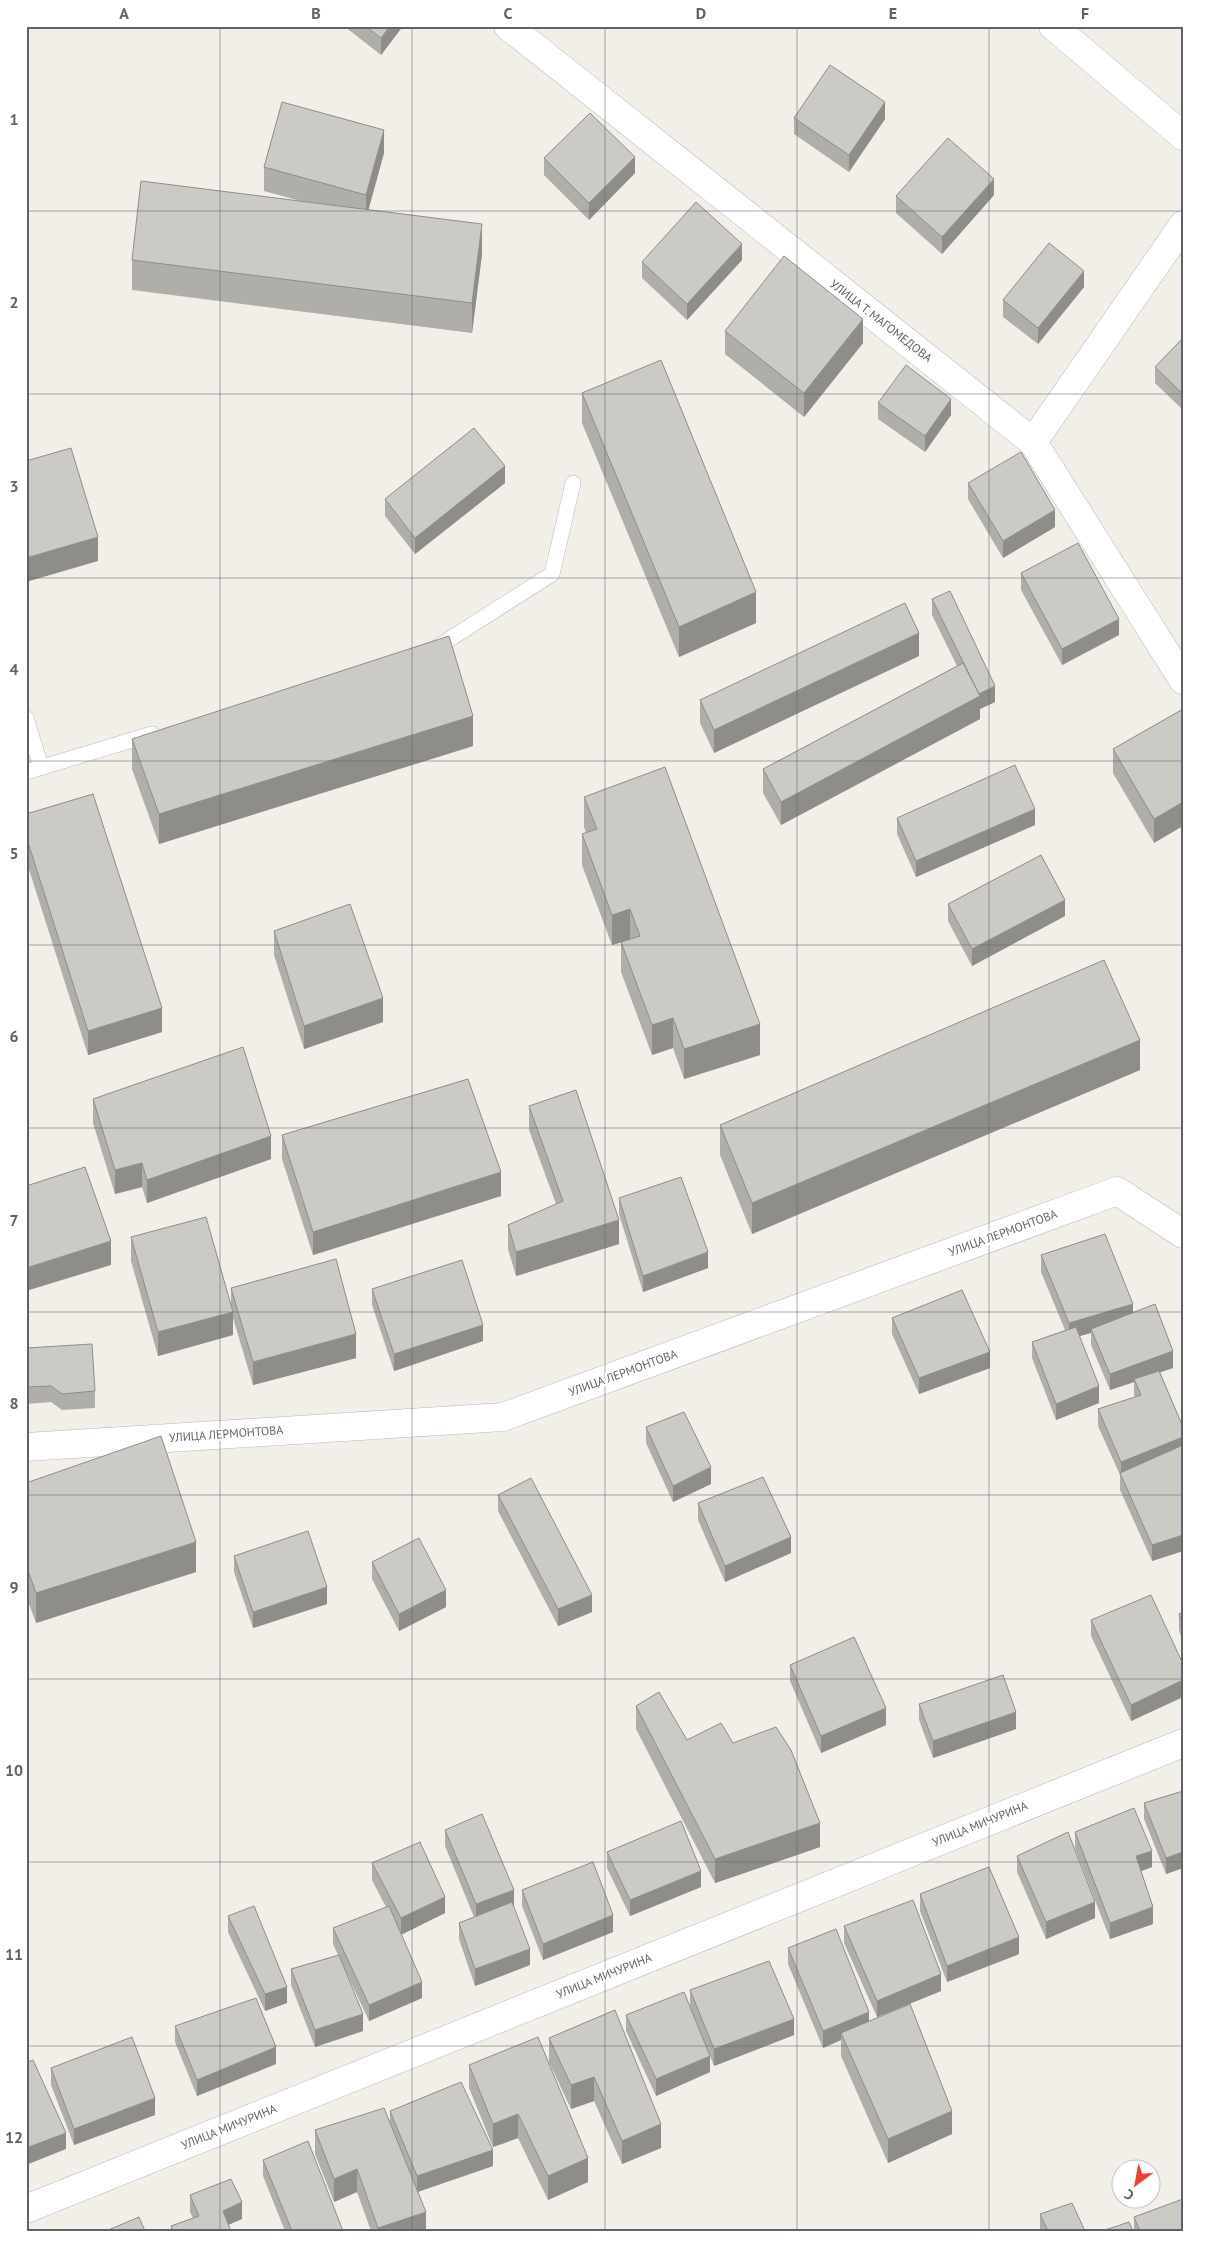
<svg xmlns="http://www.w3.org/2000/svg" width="1209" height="2257" font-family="'PT Sans',sans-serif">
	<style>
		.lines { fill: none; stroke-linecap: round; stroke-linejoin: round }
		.service-casing { stroke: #b5b8bc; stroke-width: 16 }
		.minor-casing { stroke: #b5b8bc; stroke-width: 29 }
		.service { stroke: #fff; stroke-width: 15 }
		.minor { stroke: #fff; stroke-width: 28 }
		.wall { fill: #afaea9 }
		.shaded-wall { fill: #8f8d8a }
		.building { fill: #cccac5; stroke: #8f8d8a }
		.grid { fill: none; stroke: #5f6368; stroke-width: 1; stroke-opacity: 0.55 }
		.labels { text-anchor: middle; stroke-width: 4.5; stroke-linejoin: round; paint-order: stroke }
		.street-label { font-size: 12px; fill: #5f6368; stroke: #fff }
		.neatline { fill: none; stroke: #5f6368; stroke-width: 2 }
		.grid-label { font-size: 16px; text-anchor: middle; font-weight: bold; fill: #5f6368 }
	</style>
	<rect width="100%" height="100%" fill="#f1efe8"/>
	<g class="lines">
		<defs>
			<g id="service">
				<polyline points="434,649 552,574 573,483"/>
				<polyline points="26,718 41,767"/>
				<polyline points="26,772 152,734"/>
			</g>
			<g id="minor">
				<polyline points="508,26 1033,442 1183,680"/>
				<polyline points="1053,26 1183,136"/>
				<polyline points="1033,442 1183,225"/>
				<polyline points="26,1447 503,1417 1117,1191 1183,1234"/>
				<polyline points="26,2209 1183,1743"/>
			</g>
		</defs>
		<use href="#service" class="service-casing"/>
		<use href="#minor" class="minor-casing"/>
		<use href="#service" class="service"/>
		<use href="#minor" class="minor"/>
	</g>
	<g class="wall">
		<polygon points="344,26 403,26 381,55"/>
		<polygon points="794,118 885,119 849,172 794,134"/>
		<polygon points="384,153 368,210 482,254 472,333 132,290 132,260 304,202 264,191 264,167"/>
		<polygon points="544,158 635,173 589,220 544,175"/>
		<polygon points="994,195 942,254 896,213 896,196"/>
		<polygon points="742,260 687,320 642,278 642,262"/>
		<polygon points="1084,287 1038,344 1003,317 1003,300"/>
		<polygon points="725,331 863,343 804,417 725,354"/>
		<polygon points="1183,338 1183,410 1155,383 1155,367"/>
		<polygon points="582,393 756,623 679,657 582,423"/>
		<polygon points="878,403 951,415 925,452 878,419"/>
		<polygon points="505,483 415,554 385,516 385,499"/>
		<polygon points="968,483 1055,527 1003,558 968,499"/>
		<polygon points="1021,573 1119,635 1062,665 1021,590"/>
		<polygon points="932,599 995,702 980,709 980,719 781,825 763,793 763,769 957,666 932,615"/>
		<polygon points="919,656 714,753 700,723 700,700"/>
		<polygon points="1183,709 1154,843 1113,773 1113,749"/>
		<polygon points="132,739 473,746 159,844 132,769"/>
		<polygon points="584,797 760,1055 684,1079 673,1048 652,1055 621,972 621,942 612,945 582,865 582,834 586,833 584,827"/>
		<polygon points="26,814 162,1032 88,1055 26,860"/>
		<polygon points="897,818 1035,825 916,877 897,834"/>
		<polygon points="948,904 1065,916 972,966 948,921"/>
		<polygon points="274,931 383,1022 304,1049 274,955"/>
		<polygon points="1140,1070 752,1234 720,1155 720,1125"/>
		<polygon points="93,1099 271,1159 147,1203 142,1187 115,1194 93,1123"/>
		<polygon points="529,1106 619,1244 516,1276 508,1249 508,1225 556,1204 529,1130"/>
		<polygon points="282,1135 501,1196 313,1255 282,1159"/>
		<polygon points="619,1198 708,1268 643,1292 619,1214"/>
		<polygon points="131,1237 231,1305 231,1288 356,1358 253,1385 233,1318 233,1335 158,1356 131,1261"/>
		<polygon points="1041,1255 1133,1312 1173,1368 1160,1372 1183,1427 1183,1551 1152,1561 1120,1490 1120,1475 1098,1426 1098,1409 1135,1397 1134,1395 1134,1382 1110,1390 1091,1345 1091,1333 1079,1336 1099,1403 1056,1420 1032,1358 1032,1342 1065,1330 1041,1272"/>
		<polygon points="372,1289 483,1341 394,1371 372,1305"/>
		<polygon points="892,1318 990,1368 919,1394 892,1334"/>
		<polygon points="26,1348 95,1391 95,1408 62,1410 51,1402 26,1404"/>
		<polygon points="646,1427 711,1484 673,1502 646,1443"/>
		<polygon points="26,1483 196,1572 36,1623 26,1596"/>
		<polygon points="498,1495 592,1612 558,1626 498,1511"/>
		<polygon points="698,1503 791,1553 725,1582 698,1520"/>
		<polygon points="234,1556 327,1604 253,1628 234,1572"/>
		<polygon points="372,1562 446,1607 399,1631 372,1579"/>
		<polygon points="1183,1612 1183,1642 1179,1630 1179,1614"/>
		<polygon points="1091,1620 1183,1664 1183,1697 1131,1721 1091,1636"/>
		<polygon points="790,1665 886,1725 821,1753 790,1681"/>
		<polygon points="919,1704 1016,1729 933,1758 919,1720"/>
		<polygon points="636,1706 687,1740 733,1743 820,1847 715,1883 636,1729"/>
		<polygon points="1183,1791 1183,1868 1166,1874 1144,1819 1144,1803"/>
		<polygon points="445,1830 514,1906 513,1907 530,1965 475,1986 459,1939 459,1923 474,1917 445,1846"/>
		<polygon points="1075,1832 1152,1867 1141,1871 1153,1924 1110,1939 1075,1848"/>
		<polygon points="607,1852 701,1887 630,1916 607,1868"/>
		<polygon points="1017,1856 1095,1918 1046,1939 1017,1872"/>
		<polygon points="372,1863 445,1913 401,1934 422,1998 369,2021 347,1974 363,2031 315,2047 291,1985 291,1969 338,1955 333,1944 333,1928 386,1907 372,1880"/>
		<polygon points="522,1890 613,1932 543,1960 522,1906"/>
		<polygon points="920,1894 1019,1954 947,1982 920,1911"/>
		<polygon points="228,1916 287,2003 265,2011 228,1932"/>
		<polygon points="844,1926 941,1991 877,2017 844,1943"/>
		<polygon points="788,1948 869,2021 952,2134 888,2163 841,2056 841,2040 823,2048 788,1964"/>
		<polygon points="690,1990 794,2035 714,2066 690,2007"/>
		<polygon points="615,2010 661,2148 622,2164 594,2101 571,2109 549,2062 549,2038"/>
		<polygon points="626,2015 710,2072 656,2096 626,2031"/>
		<polygon points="175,2026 276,2064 197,2096 175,2042"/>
		<polygon points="469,2065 588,2182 548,2200 518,2138 493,2147 469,2088"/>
		<polygon points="51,2068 155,2115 74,2145 51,2085"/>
		<polygon points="390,2111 493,2166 418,2192 426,2231 371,2231 357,2192 334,2202 315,2154 315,2130 390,2122"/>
		<polygon points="263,2160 343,2231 285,2231 263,2176"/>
		<polygon points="190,2195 242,2219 228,2225 231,2231 171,2231 171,2226 193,2218 190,2212"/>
		<polygon points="1040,2214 1085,2231 1040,2231"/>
		<polygon points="1134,2217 1183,2231 1134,2231"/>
	</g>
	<g class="shaded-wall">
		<polygon points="390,26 403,26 381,55 381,38"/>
		<polygon points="885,102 885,119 849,172 849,155"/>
		<polygon points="384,130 384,153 366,219 366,195"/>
		<polygon points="635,157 635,173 589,220 589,203"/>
		<polygon points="994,179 994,195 942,254 942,237"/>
		<polygon points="482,224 482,254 472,333 472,303"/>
		<polygon points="742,244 742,260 687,320 687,304"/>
		<polygon points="1084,271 1084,287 1038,344 1038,328"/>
		<polygon points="863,319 863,343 804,417 804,393"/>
		<polygon points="951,399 951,415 925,452 925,436"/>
		<polygon points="505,466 505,483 415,554 415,538"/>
		<polygon points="1055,510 1055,527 1003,558 1003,541"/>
		<polygon points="98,537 98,561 26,582 26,558"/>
		<polygon points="756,592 756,623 679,657 679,627"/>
		<polygon points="1119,619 1119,635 1062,665 1062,649"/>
		<polygon points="919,633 919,656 714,753 714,730"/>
		<polygon points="995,686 995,702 980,709 980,719 781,825 781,802 979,694"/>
		<polygon points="473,716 473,746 159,844 159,814"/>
		<polygon points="1183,802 1183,826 1154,843 1154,819"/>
		<polygon points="1035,809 1035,825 916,877 916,861"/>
		<polygon points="1065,900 1065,916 972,966 972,949"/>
		<polygon points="630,909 630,940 612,945 612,915"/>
		<polygon points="383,998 383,1022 304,1049 304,1026"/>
		<polygon points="162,1008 162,1032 88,1055 88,1031"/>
		<polygon points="673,1018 673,1048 652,1055 652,1025"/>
		<polygon points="760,1024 760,1055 684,1079 684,1049"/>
		<polygon points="1140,1040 1140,1070 752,1234 752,1203"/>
		<polygon points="271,1136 271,1159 147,1203 147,1180"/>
		<polygon points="142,1163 142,1187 115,1194 115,1170"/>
		<polygon points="501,1172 501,1196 313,1255 313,1232"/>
		<polygon points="619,1220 619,1244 516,1276 516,1252"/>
		<polygon points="111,1241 111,1265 26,1291 26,1268"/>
		<polygon points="708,1252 708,1268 643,1292 643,1276"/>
		<polygon points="1133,1304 1133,1320 1091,1329 1091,1333 1069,1339 1069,1323"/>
		<polygon points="233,1312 233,1335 158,1356 158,1332"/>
		<polygon points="483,1325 483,1341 394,1371 394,1354"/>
		<polygon points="356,1334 356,1358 253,1385 253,1362"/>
		<polygon points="1173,1351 1173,1368 1135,1381 1134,1379 1134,1382 1110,1390 1110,1374"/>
		<polygon points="990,1352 990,1368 919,1394 919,1378"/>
		<polygon points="1099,1386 1099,1403 1056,1420 1056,1404"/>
		<polygon points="1183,1437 1183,1453 1121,1476 1121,1462"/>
		<polygon points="711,1467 711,1484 673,1502 673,1486"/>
		<polygon points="1183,1535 1183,1551 1152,1561 1152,1545"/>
		<polygon points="791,1537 791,1553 725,1582 725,1566"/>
		<polygon points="196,1542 196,1572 36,1623 36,1593"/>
		<polygon points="327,1587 327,1604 253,1628 253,1612"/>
		<polygon points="446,1590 446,1607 399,1631 399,1614"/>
		<polygon points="592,1595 592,1612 558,1626 558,1609"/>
		<polygon points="1183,1680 1183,1697 1131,1721 1131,1705"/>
		<polygon points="886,1708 886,1725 821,1753 821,1736"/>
		<polygon points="1016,1712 1016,1729 933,1758 933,1741"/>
		<polygon points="820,1823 820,1847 715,1883 715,1859"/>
		<polygon points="1152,1851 1152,1867 1136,1873 1136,1856"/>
		<polygon points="1183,1852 1183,1868 1166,1874 1166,1858"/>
		<polygon points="701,1871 701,1887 630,1916 630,1900"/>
		<polygon points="514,1890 514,1906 476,1920 476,1904"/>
		<polygon points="445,1897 445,1913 401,1935 401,1918"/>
		<polygon points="1095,1902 1095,1918 1046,1939 1046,1922"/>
		<polygon points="1153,1907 1153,1924 1110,1939 1110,1923"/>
		<polygon points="613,1915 613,1932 543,1960 543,1944"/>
		<polygon points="1019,1937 1019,1954 947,1982 947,1966"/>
		<polygon points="530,1949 530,1965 475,1986 475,1969"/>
		<polygon points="941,1974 941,1991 877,2017 877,2001"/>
		<polygon points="422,1982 422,1998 369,2021 369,2005"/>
		<polygon points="287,1987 287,2003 265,2011 265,1994"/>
		<polygon points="869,2012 869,2028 841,2033 841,2040 823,2048 823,2031"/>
		<polygon points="363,2014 363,2031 315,2047 315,2030"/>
		<polygon points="794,2019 794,2035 714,2066 714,2049"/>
		<polygon points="276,2047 276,2064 197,2096 197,2080"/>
		<polygon points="710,2056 710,2072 656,2096 656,2079"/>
		<polygon points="594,2077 594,2101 571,2109 571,2085"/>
		<polygon points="155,2098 155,2115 74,2145 74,2129"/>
		<polygon points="952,2111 952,2134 888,2163 888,2139"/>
		<polygon points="518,2114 518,2138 493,2147 493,2124"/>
		<polygon points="661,2124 661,2148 622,2164 622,2141"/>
		<polygon points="66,2133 66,2149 26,2165 26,2148"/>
		<polygon points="493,2150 493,2166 417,2192 417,2176"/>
		<polygon points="588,2158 588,2182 548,2200 548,2176"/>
		<polygon points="357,2169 357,2192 334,2202 334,2179"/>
		<polygon points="242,2202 242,2219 223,2227 223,2211"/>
		<polygon points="426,2212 426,2231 378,2231 378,2228"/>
	</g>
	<g class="building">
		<polygon points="365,26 390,26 381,38"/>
		<polygon points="830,65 885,102 849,155 794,118"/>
		<polygon points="282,102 384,130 366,195 264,167"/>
		<polygon points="590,113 635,157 589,203 544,158"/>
		<polygon points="948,138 994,179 942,237 896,196"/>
		<polygon points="141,181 482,224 472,303 132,260"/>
		<polygon points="696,202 742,244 687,304 642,262"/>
		<polygon points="1049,243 1084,271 1038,328 1003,300"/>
		<polygon points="784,256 863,319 804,393 725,331"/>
		<polygon points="1183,338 1183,394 1155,367"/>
		<polygon points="661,360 756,592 679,627 582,393"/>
		<polygon points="906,365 951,399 925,436 878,403"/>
		<polygon points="474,428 505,466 415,538 385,499"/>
		<polygon points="71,448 98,537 26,558 26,461"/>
		<polygon points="1021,452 1055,510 1003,541 968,483"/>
		<polygon points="1078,543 1119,619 1062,649 1021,573"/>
		<polygon points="950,591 995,686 979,694 932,599"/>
		<polygon points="905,603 919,633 714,730 700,700"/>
		<polygon points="449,636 473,716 159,814 132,739"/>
		<polygon points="963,663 980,696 781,802 763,769"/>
		<polygon points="1183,709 1183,802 1154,819 1113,749"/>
		<polygon points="1015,765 1035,809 916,861 897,818"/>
		<polygon points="665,767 760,1024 684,1049 673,1018 652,1025 621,942 640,936 630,909 612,915 582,834 597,829 584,797"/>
		<polygon points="93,794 162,1008 88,1031 26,836 26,814"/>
		<polygon points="1041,855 1065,900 972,949 948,904"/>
		<polygon points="350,904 383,998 304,1026 274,931"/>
		<polygon points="1104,960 1140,1040 752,1203 720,1125"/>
		<polygon points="243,1047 271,1136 147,1180 142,1163 115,1170 93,1099"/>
		<polygon points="468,1079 501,1172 313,1232 282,1135"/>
		<polygon points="576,1090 619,1220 516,1252 508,1225 563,1201 529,1106"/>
		<polygon points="85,1167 111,1241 26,1268 26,1186"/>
		<polygon points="681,1177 708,1252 643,1276 619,1198"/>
		<polygon points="206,1217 233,1312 158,1332 131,1237"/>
		<polygon points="1105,1234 1133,1304 1069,1323 1041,1255"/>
		<polygon points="336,1259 356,1334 253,1362 231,1288"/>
		<polygon points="462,1260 483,1325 394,1354 372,1289"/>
		<polygon points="962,1290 990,1352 919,1378 892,1318"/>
		<polygon points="1155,1304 1173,1351 1110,1374 1091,1329"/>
		<polygon points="1076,1327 1099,1386 1056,1404 1032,1342"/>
		<polygon points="92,1344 95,1391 62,1394 51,1386 26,1387 26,1348"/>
		<polygon points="1159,1371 1183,1427 1183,1437 1121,1462 1098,1409 1141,1395 1134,1379"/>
		<polygon points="684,1412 711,1467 673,1486 646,1427"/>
		<polygon points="161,1436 196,1542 36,1593 26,1565 26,1483"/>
		<polygon points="1183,1445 1183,1535 1152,1545 1120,1473"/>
		<polygon points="763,1477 791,1537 725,1566 698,1503"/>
		<polygon points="531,1478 592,1595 558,1609 498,1495"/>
		<polygon points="308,1531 327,1587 253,1612 234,1556"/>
		<polygon points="419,1538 446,1590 399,1614 372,1562"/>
		<polygon points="1151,1595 1183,1664 1183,1680 1131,1705 1091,1620"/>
		<polygon points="1183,1612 1183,1625 1179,1614"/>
		<polygon points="854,1637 886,1708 821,1736 790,1665"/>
		<polygon points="1003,1675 1016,1712 933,1741 919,1704"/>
		<polygon points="659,1692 687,1740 721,1723 733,1743 776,1727 791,1750 820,1823 715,1859 636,1706"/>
		<polygon points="1183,1791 1183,1852 1166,1858 1144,1803"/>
		<polygon points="1134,1808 1152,1851 1136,1856 1153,1907 1110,1923 1075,1832"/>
		<polygon points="482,1814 514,1890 476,1904 445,1830"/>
		<polygon points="681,1821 701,1871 630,1900 607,1852"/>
		<polygon points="1068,1832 1095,1902 1046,1922 1017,1856"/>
		<polygon points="420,1842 445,1897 401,1918 372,1863"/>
		<polygon points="593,1862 613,1915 543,1944 522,1890"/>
		<polygon points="989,1867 1019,1937 947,1966 920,1894"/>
		<polygon points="913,1900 941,1974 877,2001 844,1926"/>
		<polygon points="512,1902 530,1949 475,1969 459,1923"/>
		<polygon points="254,1906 287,1987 265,1994 228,1916"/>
		<polygon points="389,1906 422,1982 369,2005 333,1928"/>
		<polygon points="836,1929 869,2012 823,2031 788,1948"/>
		<polygon points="339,1955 363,2014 315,2030 291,1969"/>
		<polygon points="769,1961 794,2019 714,2049 690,1990"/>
		<polygon points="684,1992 710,2056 656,2079 626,2015"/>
		<polygon points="256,1998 276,2047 197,2080 175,2026"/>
		<polygon points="910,2004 952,2111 888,2139 841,2033"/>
		<polygon points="615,2010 661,2124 622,2141 594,2077 571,2085 549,2038"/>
		<polygon points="132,2037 155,2098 74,2129 51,2068"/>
		<polygon points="538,2037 588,2158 548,2176 518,2114 493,2124 469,2065"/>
		<polygon points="33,2060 66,2133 26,2148 26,2063"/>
		<polygon points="461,2082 493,2150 417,2176 390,2111"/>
		<polygon points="384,2108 426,2212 378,2228 357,2169 334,2179 315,2130"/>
		<polygon points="308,2141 343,2231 292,2231 263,2160"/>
		<polygon points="231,2179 242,2202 223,2211 231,2231 173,2231 171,2226 199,2216 190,2195"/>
		<polygon points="1183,2199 1183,2231 1140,2231 1134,2217"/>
		<polygon points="1072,2203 1085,2231 1048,2231 1040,2214"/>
		<polygon points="139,2217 145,2231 106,2231"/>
		<polygon points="1129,2222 1133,2231 1102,2231"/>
	</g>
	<path class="grid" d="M220,26V2231M412,26V2231M605,26V2231M797,26V2231M989,26V2231M26,211H1183M26,394H1183M26,578H1183M26,761H1183M26,945H1183M26,1128H1183M26,1312H1183M26,1495H1183M26,1679H1183M26,1862H1183M26,2046H1183"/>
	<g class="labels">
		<g class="street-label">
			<text transform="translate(881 321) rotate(38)" y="4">УЛИЦА Т. МАГОМЕДОВА</text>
			<text transform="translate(1003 1233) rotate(-20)" y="4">УЛИЦА ЛЕРМОНТОВА</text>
			<text transform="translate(623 1373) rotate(-20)" y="4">УЛИЦА ЛЕРМОНТОВА</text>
			<text transform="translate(226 1434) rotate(-4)" y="4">УЛИЦА ЛЕРМОНТОВА</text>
			<text transform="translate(980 1824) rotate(-22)" y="4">УЛИЦА МИЧУРИНА</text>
			<text transform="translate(604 1976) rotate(-22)" y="4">УЛИЦА МИЧУРИНА</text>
			<text transform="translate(229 2127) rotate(-22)" y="4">УЛИЦА МИЧУРИНА</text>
		</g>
	</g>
	<rect width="1209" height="2257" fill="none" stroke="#ffffff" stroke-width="55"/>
	<g transform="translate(1136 2184) rotate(212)"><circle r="24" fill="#ffffff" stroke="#bfc1c3"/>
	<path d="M0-4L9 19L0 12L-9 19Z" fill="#ea4335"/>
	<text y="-8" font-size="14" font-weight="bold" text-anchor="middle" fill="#5f6368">С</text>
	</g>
	<rect x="28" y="28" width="1154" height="2202" class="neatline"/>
	<g class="grid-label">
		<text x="124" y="19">A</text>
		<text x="316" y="19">B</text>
		<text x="508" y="19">C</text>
		<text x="701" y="19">D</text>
		<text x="893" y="19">E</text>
		<text x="1085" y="19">F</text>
		<text x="14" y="125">1</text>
		<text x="14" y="308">2</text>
		<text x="14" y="492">3</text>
		<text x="14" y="675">4</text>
		<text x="14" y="859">5</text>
		<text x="14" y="1042">6</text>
		<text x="14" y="1226">7</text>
		<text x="14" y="1409">8</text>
		<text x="14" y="1593">9</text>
		<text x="14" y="1776">10</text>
		<text x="14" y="1960">11</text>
		<text x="14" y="2143">12</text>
	</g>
</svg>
